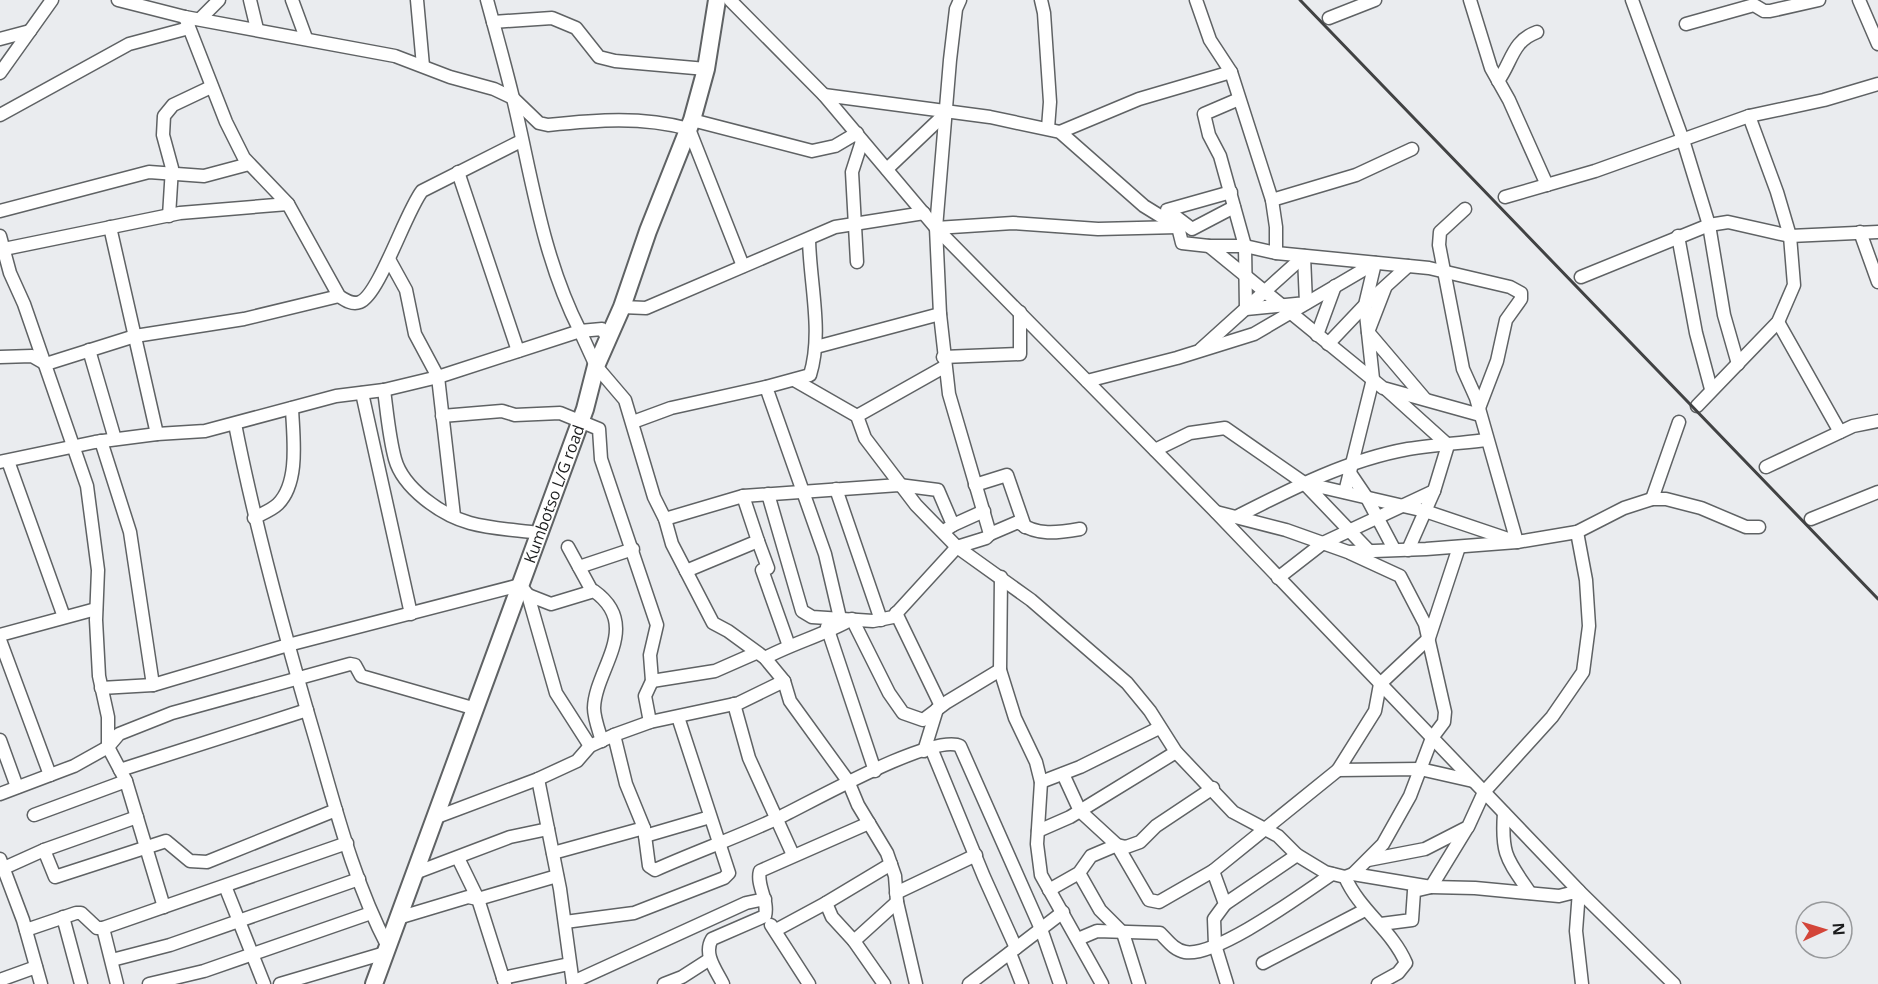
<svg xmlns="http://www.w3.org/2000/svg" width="1878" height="984" font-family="'Open Sans',sans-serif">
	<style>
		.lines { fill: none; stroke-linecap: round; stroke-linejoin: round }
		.street-casing { stroke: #5f6264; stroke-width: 15 }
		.secondary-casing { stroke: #5f6264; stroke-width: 20 }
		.street { stroke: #fff; stroke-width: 12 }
		.secondary { stroke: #fff; stroke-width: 16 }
		.rail { stroke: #414243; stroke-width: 3 }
		.labels { text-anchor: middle; stroke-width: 6; stroke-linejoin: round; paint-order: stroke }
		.street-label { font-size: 16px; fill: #1b1c1d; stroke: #eaecef }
	</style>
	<rect width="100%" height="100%" fill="#eaecef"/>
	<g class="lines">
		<defs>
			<g id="street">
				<path d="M118,0L185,17L395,56L450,77L494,89L513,98L539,123L548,125C596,120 642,116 689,129L743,266"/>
				<polyline points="250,0 257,29"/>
				<polyline points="292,0 306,38"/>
				<polyline points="417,0 423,66"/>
				<path d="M487,0C496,33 505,65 513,98C532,178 542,256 580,331L602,329L608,339"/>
				<polyline points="730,0 824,95 936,228 1215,511 1579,891 1674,984"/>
				<polyline points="1041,0 1044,13 1050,102 1048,128"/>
				<polyline points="1196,0 1210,40 1231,72 1272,200 1276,227 1276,253"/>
				<polyline points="1470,0 1491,68 1509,100 1547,185"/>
				<polyline points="1632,0 1683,140 1709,225 1724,315 1738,364"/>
				<polyline points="1859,0 1878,44"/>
				<path d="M185,17L226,122L244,158L288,204L339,296C345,300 352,305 360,302C379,295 406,211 422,191L521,141"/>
				<polyline points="1329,18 1375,0"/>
				<polyline points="200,19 219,0"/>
				<polyline points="493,22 552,18 576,28 599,57 615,61 706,69"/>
				<polyline points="1686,24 1754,5 1764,11 1770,11 1819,0"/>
				<polyline points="0,39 30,31"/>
				<polyline points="0,73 52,0"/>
				<path d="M1498,81C1512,62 1512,41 1537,32"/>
				<polyline points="824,95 990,117 1060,132 1144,206 1178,227 1182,243 1209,246 1245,246 1276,253 1429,268 1510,287 1521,293 1521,299 1506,320 1497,361 1479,408"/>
				<polyline points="1239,99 1204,114 1209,135 1220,156 1245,246 1246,309 1306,303 1304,256"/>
				<polyline points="0,115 129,44 189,28"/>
				<polyline points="692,120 812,151 835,146 857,133"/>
				<polyline points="1060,132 1139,99 1231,72"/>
				<polyline points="887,169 947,112"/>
				<polyline points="458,172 518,351"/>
				<polyline points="1505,197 1595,171 1749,116 1824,100 1878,84"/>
				<polyline points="1272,200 1356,175 1412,149"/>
				<polyline points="1465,209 1440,232 1439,245 1463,369 1476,398 1517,542"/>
				<polyline points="1167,210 1231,192"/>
				<polyline points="0,211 149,172 204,176 249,164"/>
				<polyline points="169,216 172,168 163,135 164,116 173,105 211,87"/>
				<polyline points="1175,216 1192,229 1234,207"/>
				<polyline points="110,227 157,434"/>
				<polyline points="936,228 1013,223 1098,229 1178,227"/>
				<polyline points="1860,232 1878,282"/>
				<polyline points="0,236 10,273 24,304 87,486 98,570 96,620 99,676 108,717 108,747 126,781 164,907"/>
				<polyline points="1678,236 1696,333 1711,389"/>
				<path d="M809,240C810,284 823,333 810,375L766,387L825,554L840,618"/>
				<polyline points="1209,246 1383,388 1480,415"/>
				<polyline points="4,249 180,213 288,204"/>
				<polyline points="390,261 406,290 415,334 438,377 454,516"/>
				<polyline points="857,262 852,172 862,141"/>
				<polyline points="1581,277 1709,225 1728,222 1790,236 1878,232"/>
				<polyline points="1385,288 1368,332 1425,399"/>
				<polyline points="622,307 646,308 835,227 924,213"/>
				<polyline points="1778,322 1840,432"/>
				<polyline points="1317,335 1335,286"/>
				<polyline points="1328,344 1365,305 1375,263"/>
				<polyline points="816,347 940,314"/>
				<polyline points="1201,349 1304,256"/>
				<polyline points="89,350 115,439"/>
				<polyline points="0,357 32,356 46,364 135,336 244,319 339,296"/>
				<polyline points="943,357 1020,354 1020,312"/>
				<polyline points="796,381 857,416 865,438 916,505 957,547 1031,600 1127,683 1150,711 1176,752 1233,812 1278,836 1297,855 1325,872 1345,877 1353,874 1431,887 1475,888 1559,896 1579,891 1576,931 1582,984"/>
				<polyline points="1087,381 1177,358 1254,334 1375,263"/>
				<path d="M384,390C387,412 389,437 395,459C403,488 441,515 470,523C492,529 517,530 539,533"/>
				<polyline points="1387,390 1448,445 1434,491 1408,550"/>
				<polyline points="362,393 411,614"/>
				<polyline points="1697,406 1778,322 1794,285 1790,236 1777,192 1749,116"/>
				<polyline points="442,416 502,411 515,415 560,413 599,429 601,459 657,625 650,655 652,681 645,696 650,722"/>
				<polyline points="857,416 944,367"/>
				<polyline points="633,422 671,408 766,387"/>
				<path d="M235,424C256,531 285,636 316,741C336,810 354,882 388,947"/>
				<polyline points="101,441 130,532 153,685"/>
				<polyline points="1155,450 1190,433 1225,428 1304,483"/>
				<polyline points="8,461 64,617"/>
				<polyline points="0,462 95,442 157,434 205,431 336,396 384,390 438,377 580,331 596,366 625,400 654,497 665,519 672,544 713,623 728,631 765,658 784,681 790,701 848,781 858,805 887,853 895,876 897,902 916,984"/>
				<polyline points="1766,467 1853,426 1878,421"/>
				<polyline points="1348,470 1367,498 1394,549"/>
				<polyline points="975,485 1007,475 1025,527"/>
				<polyline points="836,489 881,620"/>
				<polyline points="1345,492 1373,379 1365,305 1408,266"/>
				<polyline points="768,494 802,611 812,617 873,621 893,617 957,547 986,538 990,534 949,394 940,314 936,228 950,60 956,9 960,0"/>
				<polyline points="1652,499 1679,422"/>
				<polyline points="1216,512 1286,530 1348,552 1426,549 1517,542 1577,532 1624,508 1652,499 1666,499 1701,508 1746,527 1759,527"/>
				<path d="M1236,517C1291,489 1347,460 1408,449C1434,445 1461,443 1487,440"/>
				<path d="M254,518C261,514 272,510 278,504C300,482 293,436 292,408"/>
				<polyline points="665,519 743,496 899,485 938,490 953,525 944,531"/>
				<polyline points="1811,519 1878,492"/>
				<polyline points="953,525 984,511"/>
				<path d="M990,534L1018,522C1037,536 1057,533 1080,529"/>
				<polyline points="758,541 768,568 762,570 789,646"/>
				<polyline points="568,547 592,591"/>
				<polyline points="1459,547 1429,638 1380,684 1375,711 1338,770 1420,769 1473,781"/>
				<polyline points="1369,551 1304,483 1425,511 1511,540"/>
				<polyline points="1350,553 1400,576 1425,624 1445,712 1444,722 1432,738 1410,796 1383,844 1353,874"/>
				<polyline points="579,567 633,549"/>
				<polyline points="686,571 758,541 743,496"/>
				<polyline points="1001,577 1000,670 1015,718 1036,762 1041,782 1037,844 1041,875 1102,984"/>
				<polyline points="1278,578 1323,543 1434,491"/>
				<path d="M528,595L551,604L594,591C643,626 595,669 594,708C594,718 599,731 602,741"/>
				<polyline points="896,613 941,706"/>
				<polyline points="827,627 875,771"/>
				<polyline points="0,635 96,609"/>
				<polyline points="0,640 50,775"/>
				<path d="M765,658C793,643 824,635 852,619L889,693L903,713L923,720L947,702L1000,670"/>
				<polyline points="652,681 715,671 756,653"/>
				<polyline points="101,688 153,685 288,645 520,585 528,595 556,693 590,746"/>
				<polyline points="734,704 749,758 793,855"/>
				<path d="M614,735L626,784L644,828L649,866L655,870C695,852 738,837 778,818C808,804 934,732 960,746L1041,929L1060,984"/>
				<polyline points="0,740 17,787"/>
				<polyline points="931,748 984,877 1016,948"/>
				<polyline points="924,751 937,709"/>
				<polyline points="120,770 307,710"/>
				<polyline points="1063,774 1080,811 1117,845 1149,900 1159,902 1213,871 1225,904 1214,919 1215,945 1227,984"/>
				<polyline points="538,779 560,889 573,984"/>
				<polyline points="1041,782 1080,767 1159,728"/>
				<polyline points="0,794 74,766 108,747 119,734 172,713 350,664 355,665 361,676 476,709"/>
				<path d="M1504,813C1501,855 1507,859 1530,893"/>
				<polyline points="34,815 126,781"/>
				<polyline points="437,817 538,779 577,761 590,746 614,735 650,722 739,703 784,681"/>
				<polyline points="1038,831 1070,817 1176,752"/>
				<polyline points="645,836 710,817"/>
				<polyline points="44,850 137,817"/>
				<polyline points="553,853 644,828"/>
				<polyline points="458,858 478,899 505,984"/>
				<polyline points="0,859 23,920 41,984"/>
				<polyline points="1368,860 1425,849 1468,827 1484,792 1552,717 1583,672 1589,626 1586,580 1577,532"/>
				<polyline points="4,868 44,850 55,877 166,841 190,861 207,862 336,810"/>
				<polyline points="1213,871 1338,770"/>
				<polyline points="415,873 510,837 548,829"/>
				<polyline points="1079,873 1100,910 1123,933 1139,984"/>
				<path d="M1345,877C1360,911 1392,930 1406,963L1398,973L1378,984"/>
				<polyline points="225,886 264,984"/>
				<polyline points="1049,890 1079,873 1091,856 1117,845 1126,847 1140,842 1156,826 1213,788"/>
				<polyline points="896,893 976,855"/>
				<polyline points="826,903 891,864"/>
				<polyline points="1225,904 1297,855"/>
				<polyline points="63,917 81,984"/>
				<polyline points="398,918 468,897 478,899 557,876"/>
				<polyline points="565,922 634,913 724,878 729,873 678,717"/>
				<polyline points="1381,924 1412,920 1414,891 1431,887 1467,828"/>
				<polyline points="771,925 809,984"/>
				<polyline points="103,928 117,984"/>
				<polyline points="26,930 76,913 81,913 97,928 103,928 347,843"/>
				<polyline points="776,930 826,903 832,917 854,941 884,984"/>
				<path d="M1078,939L1097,931L1160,933C1168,941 1174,950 1185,952C1216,958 1305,892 1332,874"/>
				<polyline points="854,941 897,902"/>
				<polyline points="1010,953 1022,984"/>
				<polyline points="112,960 170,945 359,879"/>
				<polyline points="1263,963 1365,910"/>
				<polyline points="503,978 569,964"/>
				<polyline points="0,980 36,967"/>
				<polyline points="573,982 746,903 765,899"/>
				<polyline points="149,984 204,971 371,913"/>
				<polyline points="280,984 385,953"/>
				<polyline points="664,984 682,977 710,959"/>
				<path d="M723,984C716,970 703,954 712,939L765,916C769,900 756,885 760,871L869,823"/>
				<polyline points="969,984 1063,912"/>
			</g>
			<g id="secondary">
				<path id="s1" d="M374,984L585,409L596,366L622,307L648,231L692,120L706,69L717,0"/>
			</g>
		</defs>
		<use href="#street" class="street-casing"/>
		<use href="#secondary" class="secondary-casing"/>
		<use href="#street" class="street"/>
		<use href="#secondary" class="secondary"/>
		<polyline class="rail" points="1300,0 1878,599"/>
	</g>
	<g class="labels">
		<g class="street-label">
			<text dy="6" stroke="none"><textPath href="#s1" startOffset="522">Kumbotso L/G road</textPath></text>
		</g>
	</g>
	<g transform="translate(1824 930) rotate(86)"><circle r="28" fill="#eaecef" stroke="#97999b" stroke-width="1.5"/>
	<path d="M0-4.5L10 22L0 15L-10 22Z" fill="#d34539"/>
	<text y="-9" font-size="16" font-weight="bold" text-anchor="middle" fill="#1b1c1d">N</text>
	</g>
</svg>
